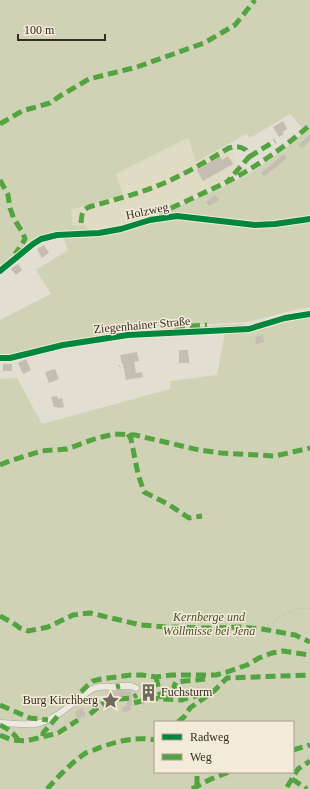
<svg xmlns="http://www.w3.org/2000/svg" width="310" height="789" font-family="'Times New Roman',serif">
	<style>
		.farmland { fill: #e0dbc3 }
		.green { fill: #d0d2b5; fill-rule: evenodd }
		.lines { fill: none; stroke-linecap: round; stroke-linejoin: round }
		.stream { stroke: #bac8c0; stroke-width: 1.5 }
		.building { fill: #c6bdb2 }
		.minor-casing { stroke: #a8a399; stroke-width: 7 }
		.path { stroke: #c4c0b8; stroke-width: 1; stroke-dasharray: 3 2; stroke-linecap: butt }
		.minor { stroke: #ece9e1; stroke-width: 6 }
		.quiet { stroke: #53a441; stroke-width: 5; stroke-dasharray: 10 5; stroke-linecap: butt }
		.cycleway-casing { stroke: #f3ebd8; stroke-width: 8 }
		.cycleway { stroke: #00873e; stroke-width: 6 }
		.labels { text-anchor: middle; stroke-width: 3; stroke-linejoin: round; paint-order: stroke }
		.street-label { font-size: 12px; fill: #372c21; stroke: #f3ebd8 }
		.park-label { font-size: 12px; font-style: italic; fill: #47512a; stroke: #f3ebd8 }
		.poi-label { font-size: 12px; fill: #372c21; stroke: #f3ebd8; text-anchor: start }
	</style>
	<rect width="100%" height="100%" fill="#e2ded1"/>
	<polygon class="farmland" points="188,138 196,162 228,145 238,167 230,176 221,182 185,200 161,210 144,219 120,226 90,232 73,226 71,209 84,207 103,201 123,194 116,174"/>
	<g class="green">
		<path d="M0,0H310V216L287,220L265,222L230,220L177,214H166V212L233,182L252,172L288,146L305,131L290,114L250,138L246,134L196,162L188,138L116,174L123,194C106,200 89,206 71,209L73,226L85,225L90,232L51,234L0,269Z"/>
		<polygon points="176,219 265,227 288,226 310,222 310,307 290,311 248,322 156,327 133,330 119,334 9,355 0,356 0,320 51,294 36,270 68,250 63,237 157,221 163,222"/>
		<path d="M310,315V789H0V379L17,378L42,424L170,389V381L217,375L225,332ZM155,722H293V772H155Z"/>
		<polygon points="243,324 244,327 146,332 146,331 152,330 185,327"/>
	</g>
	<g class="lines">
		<g class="stream">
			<polyline points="303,312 310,311"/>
			<polyline points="248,326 264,321"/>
			<polyline points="170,330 244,326"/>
		</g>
	</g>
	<g class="building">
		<polygon points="283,121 287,129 282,132 284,134 279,137 273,127"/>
		<polygon points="310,134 310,141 302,148 298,145"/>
		<polygon points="284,154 287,158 264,177 261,173"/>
		<polygon points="220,156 222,160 228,156 233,164 203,181 197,170"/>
		<polygon points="215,195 219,200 212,205 212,204 209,206 206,202"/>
		<polygon points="44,245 49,253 42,258 37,249"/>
		<polygon points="18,264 22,270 16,275 11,269"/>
		<polygon points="263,335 264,342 256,344 255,337"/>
		<polygon points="179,350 188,350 188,356 189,356 189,363 179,363"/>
		<polygon points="137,352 139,361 134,362 136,373 142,372 143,377 126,380 123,364 122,364 120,355"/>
		<polygon points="26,359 31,370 23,374 18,363"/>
		<rect x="3" y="364" width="9" height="7"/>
		<polygon points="55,369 59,379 49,383 45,372"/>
		<polygon points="57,396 58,399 62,398 64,407 58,408 57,407 54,407 51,397"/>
		<polygon points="119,690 132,691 131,693 132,706 130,706 131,710 123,712 122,707 127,706 127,696 110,697 114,708 103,711 102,706 108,704 107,691 116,692"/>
		<polygon points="82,708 86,715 78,719 75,712"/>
	</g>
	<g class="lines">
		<defs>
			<g id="minor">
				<polyline points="0,271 33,244 41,239 57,235 99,233 121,229 150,220 177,216 255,225 275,224 310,219"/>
				<polyline points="0,358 10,358 63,345 128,335 249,329 285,318 310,314"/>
				<polyline points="120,686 131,686 136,688"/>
				<path d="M0,723C12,723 29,726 40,723C60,717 75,700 92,689C102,685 106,687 116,687"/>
			</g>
		</defs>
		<use href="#minor" class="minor-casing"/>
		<g class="path">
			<polyline points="119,365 120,367 124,367"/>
			<polyline points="262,629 289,612 297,609 310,608"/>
			<polyline points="112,700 119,699"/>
			<polyline points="78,720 90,714"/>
			<polyline points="197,786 198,789"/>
		</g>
		<use href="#minor" class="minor"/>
		<g class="quiet">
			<polyline points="0,124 22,111 50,103 60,96 89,79 137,67 204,43 235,25 255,0"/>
			<polyline points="249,157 275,141"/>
			<polyline points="0,180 8,195 10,208 14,219 23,233 25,239 20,247 15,254"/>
			<path d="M162,218V213L165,211C180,204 195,197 210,190C246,174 280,151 310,125"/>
			<path d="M81,223C82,215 81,211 89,207C113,200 138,194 162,184C185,174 207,161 229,148C236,146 240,146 246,150L249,157L228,181"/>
			<polyline points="175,327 207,325"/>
			<polyline points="128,434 131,439 138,474 144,492 168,504 189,518 202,516"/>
			<polyline points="0,465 7,462 41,451 67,449 97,438 115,434 135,435 199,450 221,453 275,456 310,448"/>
			<polyline points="0,616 13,623 20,628 28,631 48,627 73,615 90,613 141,625 167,627 208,628 240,627 262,629 295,635 310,642"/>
			<polyline points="156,677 161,699"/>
			<polyline points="116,687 120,686"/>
			<polyline points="160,697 172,693 175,690 174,686 176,682 205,679"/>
			<polyline points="119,699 132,698 137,695"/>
			<polyline points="75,703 73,700 88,685 93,681 101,679 131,675 142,675 156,677 171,675 216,675 227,672 247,665 259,658 272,653 283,651 310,655"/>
			<polyline points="134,703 152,698 161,699 181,700 208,693"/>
			<polyline points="0,705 30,718 48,720"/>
			<polyline points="90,714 102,704 112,700"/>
			<polyline points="178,722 184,717 190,708 214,691 227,678 310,675"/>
			<path d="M0,725C8,729 14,733 19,741"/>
			<polyline points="0,735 12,740 26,741 58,733 78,720"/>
			<polyline points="43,736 43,733 51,724 60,713"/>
			<polyline points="293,750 310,745"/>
			<polyline points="292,779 307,789"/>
			<polyline points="197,786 197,772"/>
			<polyline points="287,787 298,769 310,761"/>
			<path d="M47,789C58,777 70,764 83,755C86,752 91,751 94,750C113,742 134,736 155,740"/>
			<polyline points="192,789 211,779 229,772"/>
		</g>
		<defs>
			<g id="cycleway">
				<polyline points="0,271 33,244 41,239 57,235 99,233 121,229 150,220 177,216 255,225 275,224 310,219"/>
				<polyline points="0,358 10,358 63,345 128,335 249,329 285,318 310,314"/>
			</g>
		</defs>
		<use href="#cycleway" class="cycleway-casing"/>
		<use href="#cycleway" class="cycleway"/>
	</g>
	<defs>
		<symbol id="building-bare" viewBox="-9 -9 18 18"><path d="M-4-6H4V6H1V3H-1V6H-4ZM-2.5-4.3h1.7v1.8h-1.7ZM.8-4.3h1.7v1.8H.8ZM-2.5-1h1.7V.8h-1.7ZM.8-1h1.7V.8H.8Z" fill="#736a5f" stroke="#f3ebd8" stroke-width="2.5" paint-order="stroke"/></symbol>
		<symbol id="sight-bare" viewBox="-9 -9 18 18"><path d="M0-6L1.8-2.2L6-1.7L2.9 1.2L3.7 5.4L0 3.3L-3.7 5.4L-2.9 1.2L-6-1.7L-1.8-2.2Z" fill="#736a5f" stroke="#f3ebd8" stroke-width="2.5" paint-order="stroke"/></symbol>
	</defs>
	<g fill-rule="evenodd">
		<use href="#building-bare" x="136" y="680" width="25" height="25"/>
		<use href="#sight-bare" x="98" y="688" width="25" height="25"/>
	</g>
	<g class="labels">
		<g class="street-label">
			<text transform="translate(147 211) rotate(-12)" y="4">Holzweg</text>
			<text transform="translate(142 325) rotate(-5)" y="4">Ziegenhainer Straße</text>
		</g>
		<g class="park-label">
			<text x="209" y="621">Kernberge und<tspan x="209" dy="14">Wöllmisse bei Jena</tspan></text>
		</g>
		<g class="poi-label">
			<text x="161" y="696">Fuchsturm</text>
			<text x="98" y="704" text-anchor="end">Burg Kirchberg</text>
		</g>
	</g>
	<rect x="154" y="721" width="140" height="52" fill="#f3ebd8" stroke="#a89f8f"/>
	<rect x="162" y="734" width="20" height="6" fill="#00873e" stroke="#a89f8f"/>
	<text x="190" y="741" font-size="12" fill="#372c21">Radweg</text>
	<rect x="162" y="754" width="20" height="6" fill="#53a441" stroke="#a89f8f"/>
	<text x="190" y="761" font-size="12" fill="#372c21">Weg</text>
	<path d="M18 34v6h87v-6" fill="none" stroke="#372c21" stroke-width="2"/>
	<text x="24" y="34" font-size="12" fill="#372c21" stroke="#f3ebd8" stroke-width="3" paint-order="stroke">100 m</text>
</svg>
